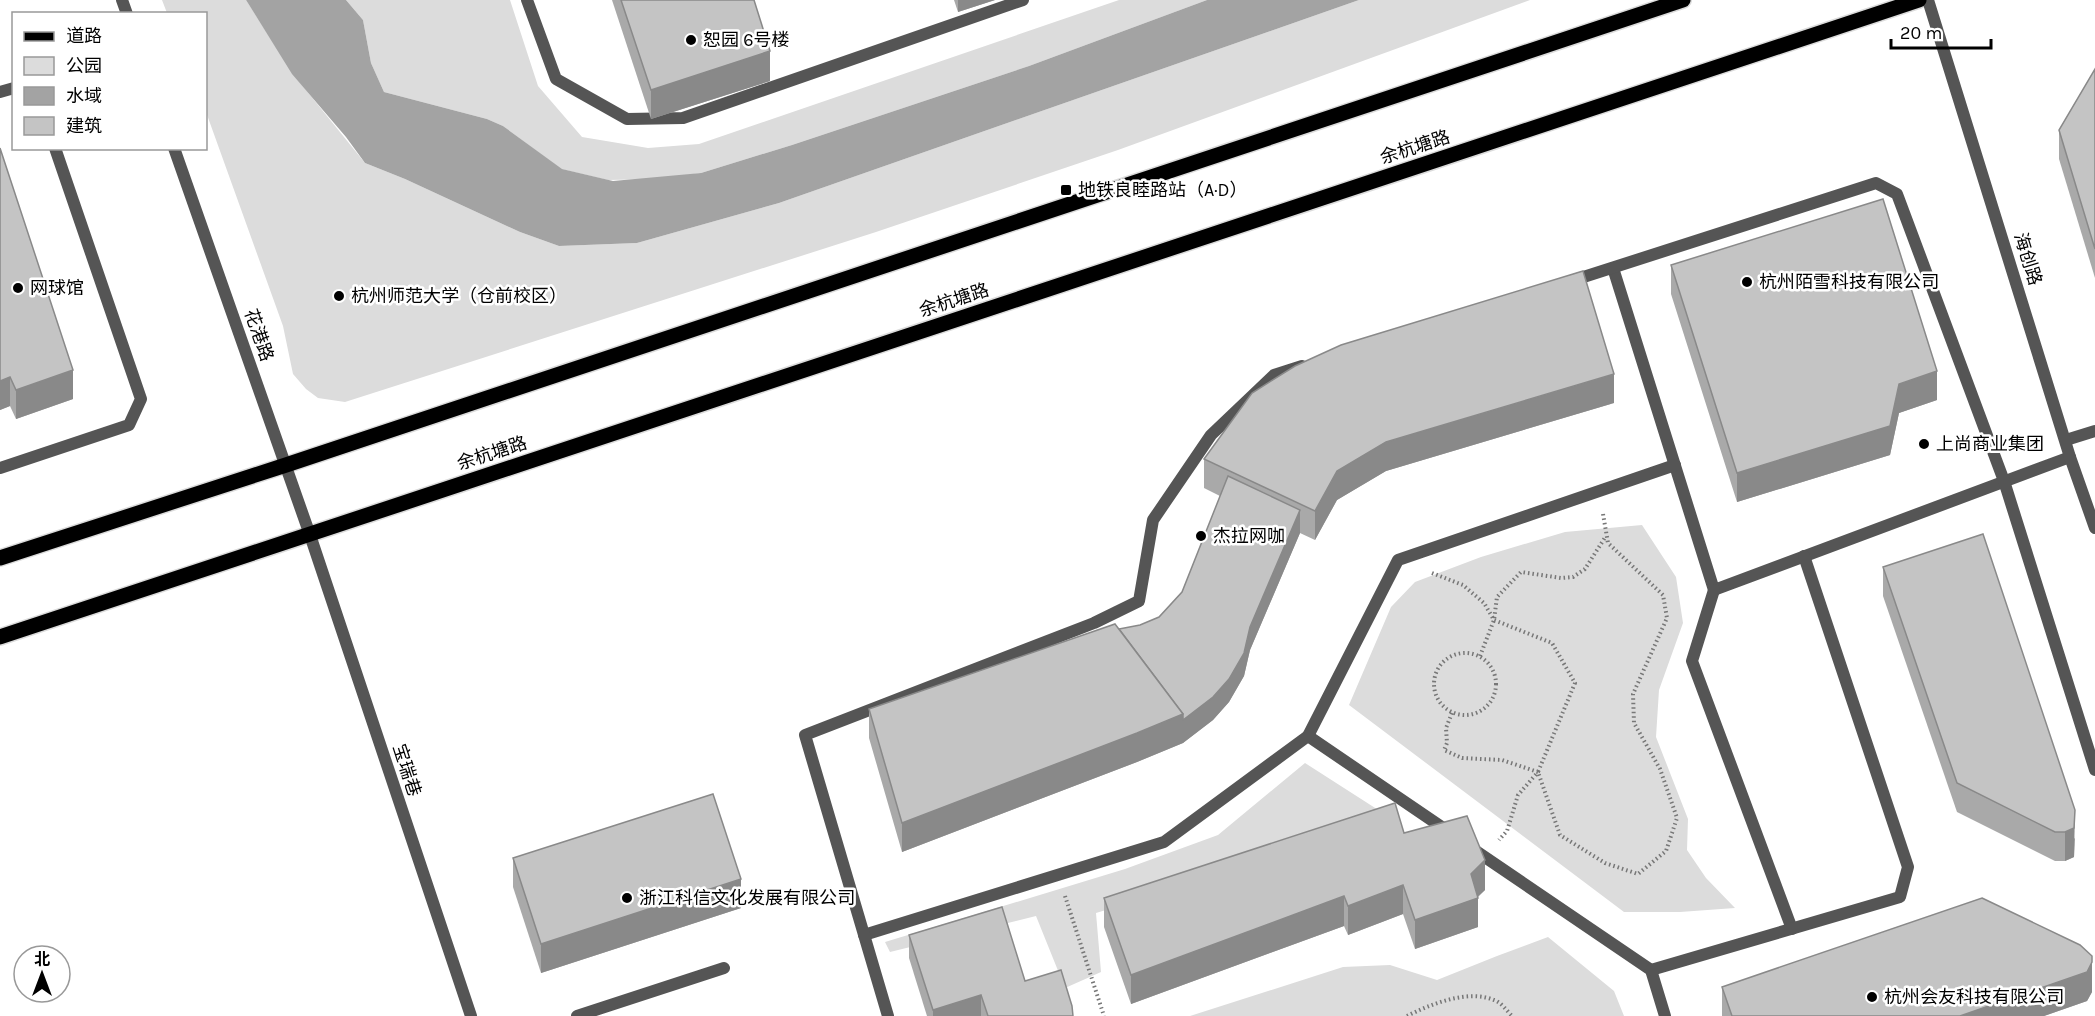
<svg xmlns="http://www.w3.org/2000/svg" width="2095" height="1016" font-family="Karla,'Noto Sans SC',sans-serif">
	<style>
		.green { fill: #dcdcdc }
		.water { fill: #a3a3a3 }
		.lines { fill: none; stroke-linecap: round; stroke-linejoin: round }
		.primary-casing { stroke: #dbdbdb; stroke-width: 18 }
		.path { stroke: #777; stroke-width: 4; stroke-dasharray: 1.5 3; stroke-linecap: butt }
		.service { stroke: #555; stroke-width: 12 }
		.minor { stroke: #555; stroke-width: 12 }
		.tertiary { stroke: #555; stroke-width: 12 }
		.primary { stroke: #000; stroke-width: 15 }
		.wall { fill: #a9a9a9 }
		.shaded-wall { fill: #898989 }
		.building { fill: #c4c4c4; stroke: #898989; stroke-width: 1.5 }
		.poi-dot { fill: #000; stroke: #fff; stroke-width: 2 }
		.labels { text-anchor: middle; stroke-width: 5; stroke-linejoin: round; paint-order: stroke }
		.poi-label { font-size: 18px; fill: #000; stroke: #fff; text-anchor: start }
		.street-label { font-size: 18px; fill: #000; stroke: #fff }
	</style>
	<rect width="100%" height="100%" fill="#fff"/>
	<g class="green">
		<polygon points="162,0 246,0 293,74 365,163 405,179 520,232 559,246 637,243 779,203 1359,0 1530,0 1118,150 876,232 345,402 318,398 306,389 293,374 283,326 206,112 206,14 167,13"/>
		<polygon points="346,0 510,0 538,86 582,137 648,148 699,144 1119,0 1207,0 1029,66 792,145 701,173 657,179 608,180 561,169 503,126 487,119 384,92 371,63 363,20"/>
		<polygon points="1642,525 1676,577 1683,623 1659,690 1656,737 1688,819 1687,850 1706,878 1735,908 1680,912 1624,912 1349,705 1391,607 1415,582 1481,557 1565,532"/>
		<polygon points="1305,763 1397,822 1096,913 1101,972 1065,988 1036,916 890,952 885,942 1125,869 1218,835"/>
		<polygon points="1548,937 1614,991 1624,1016 1190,1016 1343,967 1390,965 1437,980 1497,956"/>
	</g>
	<polygon class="water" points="246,0 346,0 363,20 371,63 384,92 487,119 503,126 562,169 613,181 701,173 792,145 1029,66 1207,0 1359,0 779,203 637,243 559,246 520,232 405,179 365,163 346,137 292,74"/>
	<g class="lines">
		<defs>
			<g id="primary">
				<polyline points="0,558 286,465 1683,0"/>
				<polyline points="0,637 1919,0"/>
			</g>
		</defs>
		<use href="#primary" class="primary-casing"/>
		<g class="path">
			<polyline points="1432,573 1463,585 1484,603 1494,620 1552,643 1575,683 1538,772 1560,835 1605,863 1638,874 1666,851 1677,818 1660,769 1634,723 1633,694 1667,618 1663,595 1608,543 1603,514"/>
			<circle cx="1465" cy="684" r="31"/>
			<polyline points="1480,656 1494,620 1497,597 1521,572 1561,578 1573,577 1585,569 1606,536"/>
			<polyline points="1452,713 1446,728 1447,743 1444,750 1462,758 1502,760 1538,772 1518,795 1507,831 1499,840"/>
			<polyline points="1065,896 1104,1016"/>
			<path d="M1407,1016C1431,1004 1468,989 1494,1000C1501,1002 1507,1011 1512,1016"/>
		</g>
		<g class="service">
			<polyline points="122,0 127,14"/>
			<polyline points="527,0 556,79 627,119 683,118 1023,0"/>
			<polyline points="0,92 14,88"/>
			<polyline points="174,148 310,535"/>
			<polyline points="1613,268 1714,590 2070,457"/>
			<polyline points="1571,281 1876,183 1897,194 2004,481 2095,770"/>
			<polyline points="2066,440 2095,431"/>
			<polyline points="0,468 129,425 141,399 55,148"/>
			<polyline points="1714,590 1692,661 1792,929"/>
			<polyline points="1308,736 1449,832"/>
			<polyline points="1470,847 1651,970 1665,1016"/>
			<polyline points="864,935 1164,842 1308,736 1398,560 1675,465"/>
			<polyline points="1651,970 1900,897 1908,867 1804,556"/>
			<polyline points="577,1016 724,968"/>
			<polyline points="888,1016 805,735 1094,623 1139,601 1153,520 1211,435 1274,375 1302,366"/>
		</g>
		<polyline class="minor" points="310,535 471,1016"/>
		<polyline class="tertiary" points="1928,0 2070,457 2095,528"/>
		<use href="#primary" class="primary"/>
	</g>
	<g class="wall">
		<polygon points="612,0 754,0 770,81 651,119"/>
		<polygon points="954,0 995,0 958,12"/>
		<polygon points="2095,69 2095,278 2059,159 2059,130"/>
		<polygon points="0,148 73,399 16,419 10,406 0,410"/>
		<polygon points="1671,265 1937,400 1899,413 1890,455 1737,502 1671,294"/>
		<polygon points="1614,403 1386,471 1337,500 1315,540 1300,533 1250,650 1244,676 1229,702 1213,720 1183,743 1137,762 902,852 869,738 869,709 1140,625 1159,617 1182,592 1220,496 1204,488 1204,459"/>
		<polygon points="1883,567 2075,839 2074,857 2065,861 2055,861 1957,812 1883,596"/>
		<polygon points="1404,833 1485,890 1478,897 1478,927 1415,949 1403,914 1348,935 1344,926 1131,1004 1104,927 1104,898"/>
		<polygon points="513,858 741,908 541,973 513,887"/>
		<polygon points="909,935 1025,981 1073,1016 927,1016 909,958"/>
		<polygon points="1722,987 2092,992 2087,1001 2044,1016 1722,1016"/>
	</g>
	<g class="shaded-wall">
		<polygon points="958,0 995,0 958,12"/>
		<polygon points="770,51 770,81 651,119 651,90"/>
		<polygon points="73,370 73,399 16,419 16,390"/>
		<polygon points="1937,371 1937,400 1899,413 1890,455 1737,502 1737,473 1899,384"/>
		<polygon points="1614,374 1614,403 1386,471 1337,500 1315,540 1315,511 1337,471 1386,442"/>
		<polygon points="10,377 10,406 0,410 0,381"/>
		<polygon points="1300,510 1300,533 1250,650 1244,676 1229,702 1213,720 1183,743 1137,762 902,852 902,823 1250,627"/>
		<polygon points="2075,810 2074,857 2065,861 2065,832"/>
		<polygon points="1485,860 1485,890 1476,898 1478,898 1478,927 1415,949 1415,920"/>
		<polygon points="741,879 741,908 541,973 541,944"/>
		<polygon points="1403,885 1403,914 1348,935 1348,906"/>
		<polygon points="1344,896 1344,926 1131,1004 1131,975"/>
		<polygon points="2092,962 2092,992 2087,1001 2044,1016 1960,1016"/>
		<polygon points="981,995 981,1016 933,1016 933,1010"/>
	</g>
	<g class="building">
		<polygon points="621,0 754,0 770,51 651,90"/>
		<polygon points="2095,69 2095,249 2059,130"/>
		<polygon points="0,148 73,370 16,390 10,377 0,381"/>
		<polygon points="1883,199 1937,371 1899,384 1890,426 1737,473 1671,265"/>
		<polygon points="1583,271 1614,374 1386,442 1337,471 1315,511 1204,459 1252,393 1295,366 1341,345"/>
		<polygon points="1228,476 1300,510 1250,627 1244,653 1229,679 1213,697 1183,720 1183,714 1119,629 1140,625 1159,617 1182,592"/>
		<polygon points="1983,534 2075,810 2074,828 2065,832 2055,832 1957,783 1883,567"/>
		<polygon points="1115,624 1183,714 1137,733 902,823 869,709"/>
		<polygon points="713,794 741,879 541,944 513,858"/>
		<polygon points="1395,803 1404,833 1467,816 1485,860 1471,874 1478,898 1415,920 1403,885 1348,906 1344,896 1131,975 1104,898"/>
		<polygon points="1982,898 2080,945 2092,956 2092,962 2087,972 1960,1016 1732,1016 1722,987"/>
		<polygon points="1002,907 1025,981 1061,970 1072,1006 1073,1016 988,1016 981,995 933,1010 909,935"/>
	</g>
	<g class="poi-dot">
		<circle cx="691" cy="40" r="6"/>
		<rect x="1060" y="184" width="12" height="12" rx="3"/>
		<circle cx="1747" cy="282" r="6"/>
		<circle cx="18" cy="288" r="6"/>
		<circle cx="339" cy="296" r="6"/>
		<circle cx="1924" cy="444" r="6"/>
		<circle cx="1201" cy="536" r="6"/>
		<circle cx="627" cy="898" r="6"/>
		<circle cx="1872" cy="997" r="6"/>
	</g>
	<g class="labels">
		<g class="poi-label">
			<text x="703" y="46">恕园 6号楼</text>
			<text x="1078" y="196">地铁良睦路站（A·D）</text>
			<text x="1759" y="288">杭州陌雪科技有限公司</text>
			<text x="30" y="294">网球馆</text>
			<text x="351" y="302">杭州师范大学（仓前校区）</text>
			<text x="1936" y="450">上尚商业集团</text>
			<text x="1213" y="542">杰拉网咖</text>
			<text x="639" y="904">浙江科信文化发展有限公司</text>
			<text x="1884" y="1003">杭州会友科技有限公司</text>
		</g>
		<g class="street-label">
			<text transform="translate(1415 147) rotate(-18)" y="6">余杭塘路</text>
			<text transform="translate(2028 259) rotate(73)" y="6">海创路</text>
			<text transform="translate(954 300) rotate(-18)" y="6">余杭塘路</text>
			<text transform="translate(259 335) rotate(71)" y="6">花港路</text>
			<text transform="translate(492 453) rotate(-18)" y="6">余杭塘路</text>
			<text transform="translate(407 770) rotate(72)" y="6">宝瑞巷</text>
		</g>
	</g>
	<rect x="12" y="12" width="195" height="138" fill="#ffffff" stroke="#999999" stroke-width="1.5"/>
	<rect x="24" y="32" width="30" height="9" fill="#000000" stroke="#999999" stroke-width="1.5"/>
	<text x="66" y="42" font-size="18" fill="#000000">道路</text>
	<rect x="24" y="57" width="30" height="18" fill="#dcdcdc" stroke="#999999" stroke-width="1.5"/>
	<text x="66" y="72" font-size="18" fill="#000000">公园</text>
	<rect x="24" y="87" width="30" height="18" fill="#a3a3a3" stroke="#999999" stroke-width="1.5"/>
	<text x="66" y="102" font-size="18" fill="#000000">水域</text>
	<rect x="24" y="117" width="30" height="18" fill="#c4c4c4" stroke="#999999" stroke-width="1.5"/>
	<text x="66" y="132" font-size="18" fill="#000000">建筑</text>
	<g transform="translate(42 974)"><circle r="28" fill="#ffffff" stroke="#999999" stroke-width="1.5"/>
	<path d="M0-4.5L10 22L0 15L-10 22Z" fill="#000000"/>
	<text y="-9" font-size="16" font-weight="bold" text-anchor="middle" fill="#000000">北</text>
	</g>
	<path d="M1891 39v9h100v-9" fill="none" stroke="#000000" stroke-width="3"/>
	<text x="1900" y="39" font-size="18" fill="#000000" stroke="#ffffff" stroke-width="4.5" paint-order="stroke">20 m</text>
</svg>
